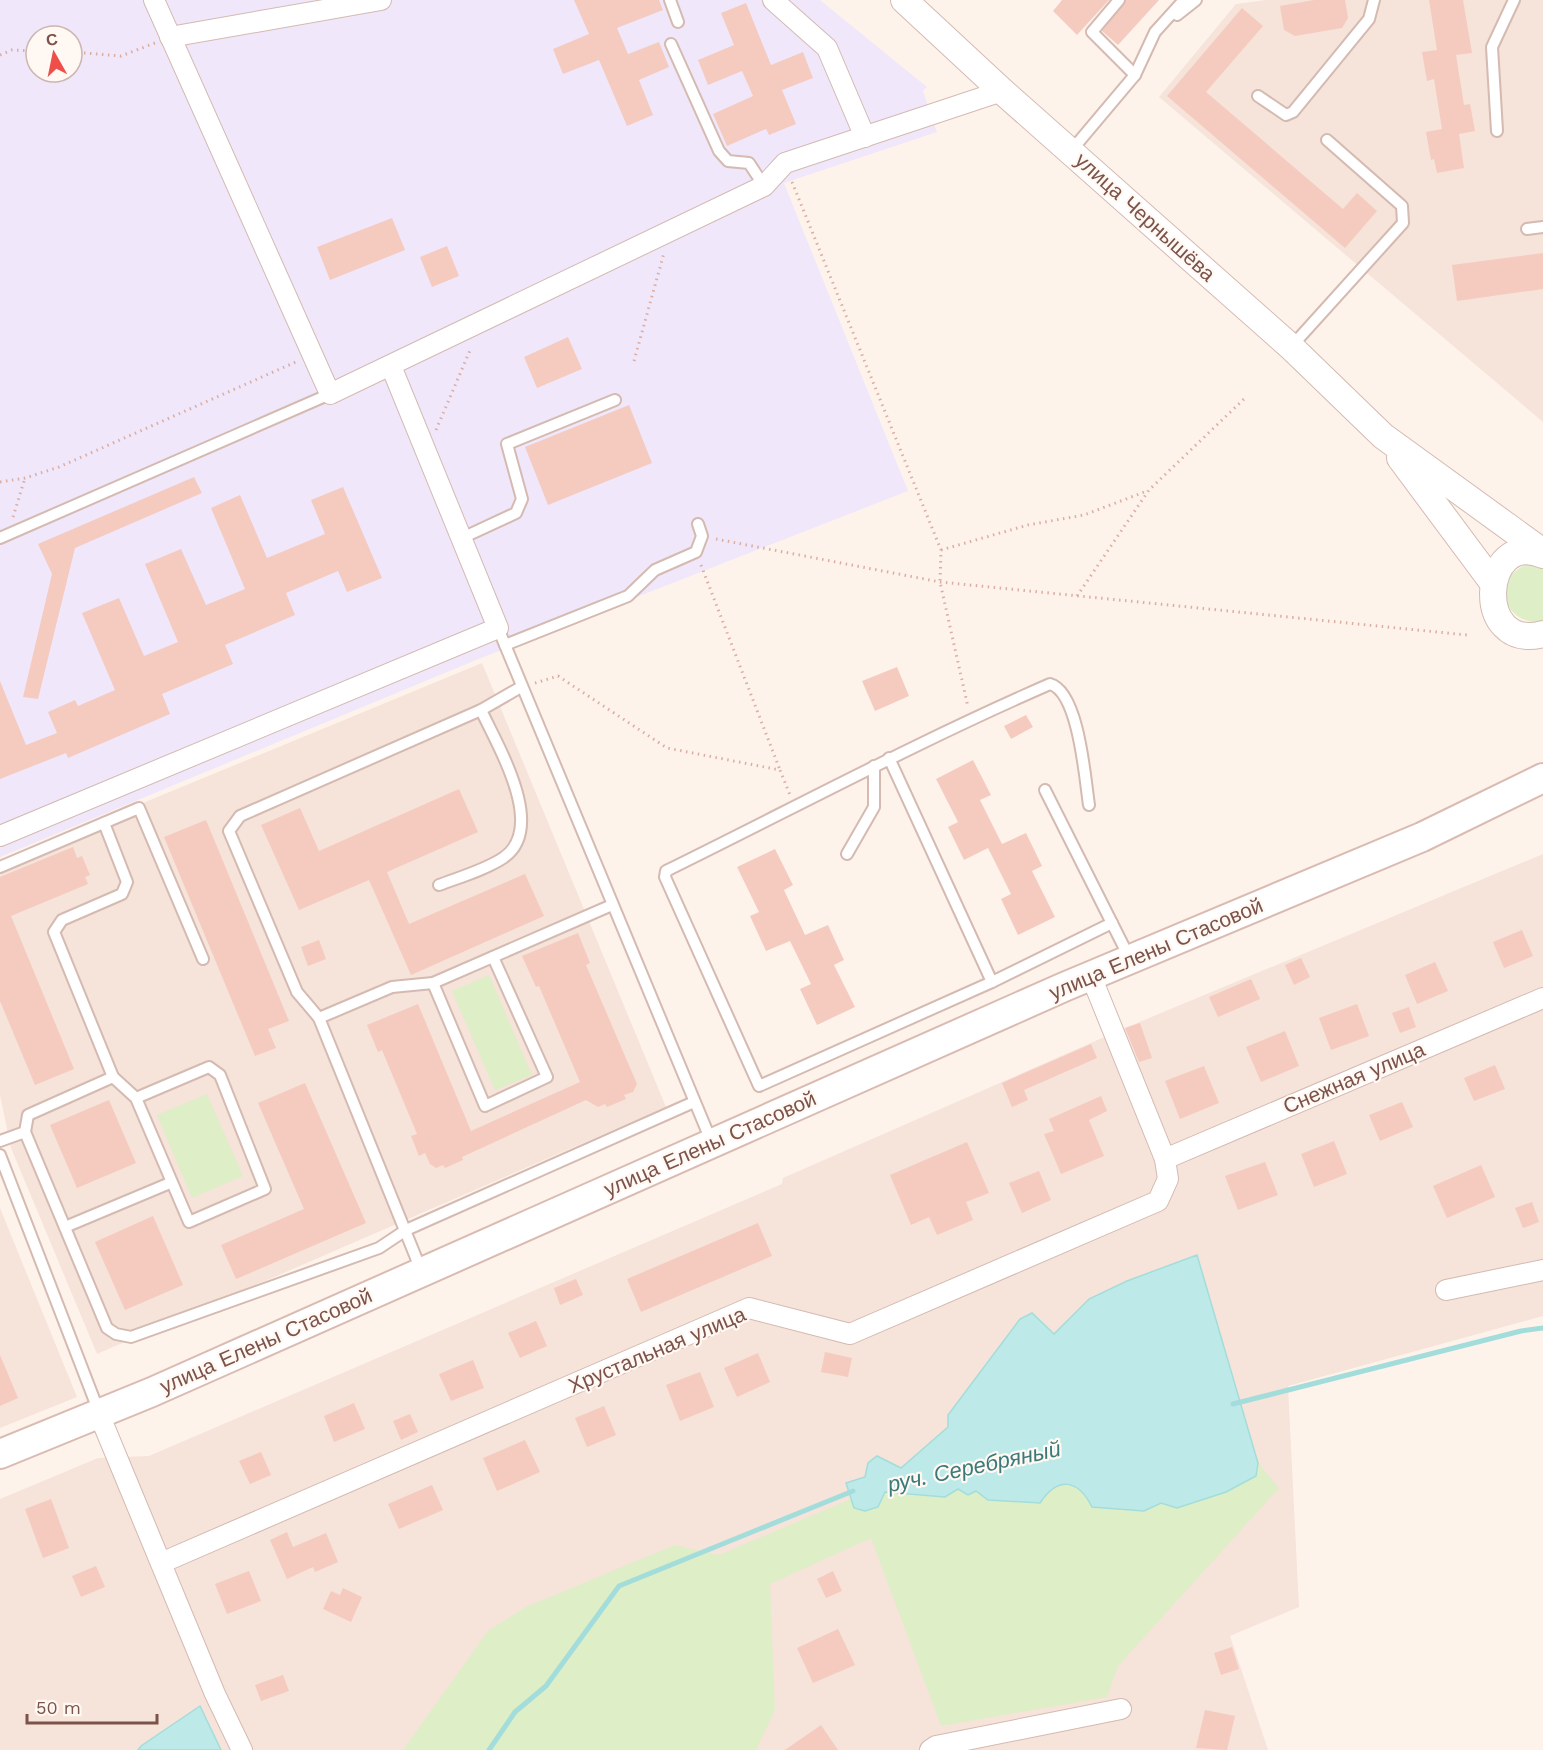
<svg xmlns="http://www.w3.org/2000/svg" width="1543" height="1750" font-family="'Work Sans',sans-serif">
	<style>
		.residential { fill: #f6e3d9 }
		.education { fill: #f0e7fb; fill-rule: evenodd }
		.green { fill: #deeec7 }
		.water { fill: #bdeae8; stroke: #a2dddb; stroke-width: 1.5 }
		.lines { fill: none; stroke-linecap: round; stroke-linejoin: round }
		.stream { stroke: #a2dddb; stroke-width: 5 }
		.building { fill: #f5cbc0 }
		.service-casing { stroke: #d4bab1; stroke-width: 14 }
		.minor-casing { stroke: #d4bab1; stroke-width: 22 }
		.tertiary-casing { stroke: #d4bab1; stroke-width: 28 }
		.secondary-casing { stroke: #dabbb1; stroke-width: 32 }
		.path { stroke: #dcaea2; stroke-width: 3; stroke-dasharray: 1.5 4.5; stroke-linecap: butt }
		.service { stroke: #fff; stroke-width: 10 }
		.minor { stroke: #fff; stroke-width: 20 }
		.tertiary { stroke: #fff; stroke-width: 26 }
		.secondary { stroke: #fff; stroke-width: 28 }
		.labels { text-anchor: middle; stroke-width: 4.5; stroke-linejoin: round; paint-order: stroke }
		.street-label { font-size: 21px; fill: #7c534b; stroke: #fff8f3 }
		.water-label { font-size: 22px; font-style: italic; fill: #3a7a79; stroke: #fff8f3 }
	</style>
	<rect width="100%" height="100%" fill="#fef3eb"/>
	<g class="residential">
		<polygon points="1266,0 1543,0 1543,422 1159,97 1236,4"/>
		<polygon points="482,663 666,1107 97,1354 11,1148 0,1095 0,862"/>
		<polygon points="1543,854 1543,1316 1288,1386 1299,1607 1230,1636 1268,1750 0,1750 0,1499 98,1458 149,1456 782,1184 783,1178 1125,1028"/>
		<polygon points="0,1208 77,1397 0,1428"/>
	</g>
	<path class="education" d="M0,0H820L927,87L923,91L937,132L784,183L908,491L481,658L0,857ZM36,36H72V72H36Z"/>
	<g class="green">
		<path d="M1532,563L1543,564V621L1541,622C1499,624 1491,573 1532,563Z"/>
		<polygon points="489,975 532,1075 495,1090 452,991"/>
		<polygon points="207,1094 243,1176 192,1198 157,1115"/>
		<polygon points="1258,1463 1279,1488 1118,1666 1107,1697 941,1726 871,1538 770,1584 775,1710 756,1750 403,1750 488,1631 526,1607 675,1545 719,1555 851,1499 854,1508 865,1511 878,1507 885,1491 945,1497 958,1489 1049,1490 1060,1485 1074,1484 1084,1491 1144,1511 1161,1503 1256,1476"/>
	</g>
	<g class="water">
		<path d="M1197,1255L1258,1463L1256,1476L1226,1492L1177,1508L1161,1503L1144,1511L1092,1507C1078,1479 1058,1476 1040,1503L988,1500L976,1491L968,1495L958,1489L945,1497L885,1492L878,1507L865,1511L854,1508L846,1483L865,1477L868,1463L877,1456L901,1468L948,1427V1415L1020,1319L1032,1313L1054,1334L1089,1299L1127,1281Z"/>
		<polygon points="200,1706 221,1750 138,1750 141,1746"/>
	</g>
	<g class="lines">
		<g class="stream">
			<polyline points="1233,1404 1521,1331 1543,1328"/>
			<polyline points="489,1750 515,1712 546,1686 619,1586 853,1491"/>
		</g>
	</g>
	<g class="building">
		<polygon points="574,0 659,0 663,10 617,28 628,54 659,42 669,67 639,80 653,115 627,126 599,60 563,74 553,49 589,34"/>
		<polygon points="1062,0 1109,0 1077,35 1053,11"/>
		<polygon points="1126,0 1159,0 1118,45 1102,31"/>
		<polygon points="1314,0 1345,0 1348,18 1342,28 1295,36 1284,30 1280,6"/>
		<polygon points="1429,0 1463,0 1472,53 1456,55 1464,105 1470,104 1475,131 1459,134 1464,168 1437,173 1434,159 1431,160 1426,132 1442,129 1434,79 1427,81 1422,52 1437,50"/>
		<polygon points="746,3 771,65 803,52 813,78 782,90 796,124 769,135 766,129 727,146 713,114 753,96 742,71 708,85 698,60 734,45 721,13"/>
		<polygon points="1242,8 1263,26 1206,92 1343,209 1357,193 1377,211 1345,248 1167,96"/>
		<polygon points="392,218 405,250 330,280 317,247"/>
		<polygon points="447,246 459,276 432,287 420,257"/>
		<polygon points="1543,253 1543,289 1457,301 1452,265"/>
		<polygon points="568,337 582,369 537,388 524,357"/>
		<polygon points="629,405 652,463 548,505 525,447"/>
		<polygon points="194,477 202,493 75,548 38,699 23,697 52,574 38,544"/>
		<polygon points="343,487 382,578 347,592 338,571 286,593 295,615 225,645 233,664 162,694 170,714 68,758 66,753 0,779 0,681 26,745 57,733 48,712 75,700 78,706 115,690 82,613 119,598 144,656 178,642 145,564 181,549 206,605 245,589 211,508 240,495 267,558 325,534 311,500"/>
		<polygon points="897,667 909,696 875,711 862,681"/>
		<polygon points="1026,715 1033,727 1011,739 1004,726"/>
		<polygon points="973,760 991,795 980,800 1002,844 1026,833 1042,866 1032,871 1055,917 1018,935 1001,899 1011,894 988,848 964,860 948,827 958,822 936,779"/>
		<polygon points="459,789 478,832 387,872 409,924 525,874 544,916 411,975 369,880 299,910 261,825 300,808 319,851"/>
		<polygon points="206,820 289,1021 268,1029 276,1048 255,1056 164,837"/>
		<polygon points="73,847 77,858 82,856 90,875 85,877 88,884 11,916 74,1069 35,1085 0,1001 0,877"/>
		<polygon points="775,849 793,885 784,890 805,935 828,925 844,960 834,965 855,1007 817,1025 800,989 811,984 790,941 766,951 750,916 759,912 737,867"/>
		<polygon points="1522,930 1533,956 1504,968 1493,942"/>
		<polygon points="578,933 590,963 586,965 637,1084 633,1092 624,1095 626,1099 607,1107 605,1104 598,1107 586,1100 462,1157 463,1160 445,1168 443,1165 436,1168 430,1164 425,1153 419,1156 411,1136 417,1134 382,1050 378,1052 367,1025 418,1004 471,1131 580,1082 539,986 536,987 522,956"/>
		<polygon points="319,940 326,959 308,966 301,947"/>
		<polygon points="1301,958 1310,977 1294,985 1285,965"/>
		<polygon points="1435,962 1448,991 1417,1004 1405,975"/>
		<polygon points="1251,979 1260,999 1218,1017 1209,997"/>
		<polygon points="1357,1004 1369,1036 1331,1050 1319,1018"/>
		<polygon points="1409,1007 1416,1027 1400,1033 1392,1013"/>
		<polygon points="1140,1023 1152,1058 1139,1062 1125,1028"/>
		<polygon points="1285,1031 1299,1066 1261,1082 1246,1047"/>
		<polygon points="1091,1044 1097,1058 1024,1090 1028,1100 1012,1107 1002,1083"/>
		<polygon points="1495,1065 1505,1089 1474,1101 1464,1078"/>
		<polygon points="1204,1066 1219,1103 1180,1119 1165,1081"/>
		<polygon points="305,1083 366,1223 236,1279 221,1245 304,1209 258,1103"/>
		<polygon points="1101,1096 1107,1111 1089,1120 1104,1156 1061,1174 1044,1134 1054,1131 1049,1119"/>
		<polygon points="109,1100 136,1163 77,1188 50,1125"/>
		<polygon points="1402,1102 1413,1127 1380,1141 1369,1115"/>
		<polygon points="1334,1141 1347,1174 1314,1187 1301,1154"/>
		<polygon points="967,1142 989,1193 966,1202 973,1220 937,1235 929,1217 911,1225 890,1175"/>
		<polygon points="1265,1162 1278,1195 1238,1210 1225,1176"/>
		<polygon points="1481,1165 1495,1197 1447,1218 1433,1186"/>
		<polygon points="1039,1171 1051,1200 1022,1213 1009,1183"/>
		<polygon points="1532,1202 1539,1222 1523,1228 1515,1208"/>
		<polygon points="153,1216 183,1285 125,1310 95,1242"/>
		<polygon points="758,1223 772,1256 641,1312 627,1279"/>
		<polygon points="576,1279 583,1295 560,1305 554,1288"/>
		<polygon points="536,1321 547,1346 520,1358 508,1333"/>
		<polygon points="825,1352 852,1358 848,1377 821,1372"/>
		<polygon points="758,1353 770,1382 737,1397 724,1368"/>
		<polygon points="0,1355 18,1398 0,1406"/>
		<polygon points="473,1360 484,1388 451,1401 439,1374"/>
		<polygon points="700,1372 714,1407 680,1421 666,1385"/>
		<polygon points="354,1403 365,1429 334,1442 324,1416"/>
		<polygon points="604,1406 616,1435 587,1447 575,1418"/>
		<polygon points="410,1414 418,1432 401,1440 393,1421"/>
		<polygon points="525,1440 540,1472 497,1491 483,1458"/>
		<polygon points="261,1452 271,1475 250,1484 239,1461"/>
		<polygon points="432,1485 443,1510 399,1529 388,1504"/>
		<polygon points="51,1499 69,1548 43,1558 25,1509"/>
		<polygon points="287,1532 293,1547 326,1533 338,1562 315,1572 313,1567 287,1579 270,1540"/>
		<polygon points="96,1566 105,1587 81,1597 72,1576"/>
		<polygon points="249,1571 261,1601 227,1614 215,1584"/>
		<polygon points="833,1571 842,1591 826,1598 817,1579"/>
		<polygon points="343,1588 362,1597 351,1622 323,1609 331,1591 340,1595"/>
		<polygon points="838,1629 855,1665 813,1683 797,1648"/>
		<polygon points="1232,1647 1239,1669 1221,1675 1214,1653"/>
		<polygon points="283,1675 289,1691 261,1701 255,1685"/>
		<polygon points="1205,1710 1235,1716 1227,1750 1196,1748"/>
		<polygon points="821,1725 838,1750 785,1750"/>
	</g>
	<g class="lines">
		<defs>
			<g id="service">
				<polyline points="670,0 678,22"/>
				<polyline points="1119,0 1092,32 1135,75"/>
				<polyline points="1177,15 1196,0"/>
				<polyline points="671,44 719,151 728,161 749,163 764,186"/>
				<polyline points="1258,96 1286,115 1293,112 1369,19 1374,0"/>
				<polyline points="1497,131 1492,47 1514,0"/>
				<polyline points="1071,151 1135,75 1155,32 1184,0"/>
				<polyline points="1527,229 1543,227"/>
				<polyline points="1291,347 1403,223 1402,206 1327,140"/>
				<polyline points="0,538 330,394"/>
				<polyline points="462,538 516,513 522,499 507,444 615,400"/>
				<polyline points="498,628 712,1143"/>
				<polyline points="505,645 628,596 655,570 696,552 702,536 698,524"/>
				<polyline points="889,758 992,982"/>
				<polyline points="1045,790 1130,959"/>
				<path d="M1089,805C1085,779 1079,692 1050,684C919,741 794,808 666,871L665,877L759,1086L992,982L1112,923"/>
				<polyline points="847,854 874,807 874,766"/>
				<polyline points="0,867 139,808 203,959"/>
				<path d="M439,885C460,877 485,870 503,858C548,828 497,745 481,710"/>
				<polyline points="433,983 485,1106 547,1077 493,957"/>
				<polyline points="319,1018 392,987 433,983 612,905"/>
				<polyline points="113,1077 136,1098 189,1222 265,1189 220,1075 209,1067 136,1098"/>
				<polyline points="25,1132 107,1328 116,1334 131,1337 379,1248 406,1230 694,1102"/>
				<polyline points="0,1141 25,1132 28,1115 113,1077 54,932 62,920 122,894 127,882 104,823"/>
				<polyline points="0,1155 99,1412"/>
				<polyline points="65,1227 170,1183"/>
				<polyline points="421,1270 319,1018 297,992 229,831 240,816 481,710 521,687"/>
			</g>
			<g id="minor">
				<polyline points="154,0 330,394 764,186 785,163 1002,91"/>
				<polyline points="773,0 827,48 865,137"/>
				<polyline points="170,37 381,0"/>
				<polyline points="0,836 498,628 391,366"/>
				<polyline points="1165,1159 1543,998"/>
				<polyline points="1446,1290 1543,1270"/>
				<polyline points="99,1414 215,1694 242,1750"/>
				<polyline points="161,1563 749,1308 850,1334 1158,1201 1168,1179 1165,1159 1091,976"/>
				<polyline points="930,1750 936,1746 1121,1709"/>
			</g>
			<g id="tertiary">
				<polyline points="904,0 1002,91 1291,347 1383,436 1543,552"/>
				<polyline points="1400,458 1493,583"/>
				<path d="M1543,555C1481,528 1472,653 1543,634"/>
			</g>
			<polyline id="secondary" points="0,1454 152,1392 1064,987 1422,837 1543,778"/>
		</defs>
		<use href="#service" class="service-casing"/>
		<use href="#minor" class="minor-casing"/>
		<use href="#tertiary" class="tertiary-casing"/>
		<use href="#secondary" class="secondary-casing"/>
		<g class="path">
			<polyline points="72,52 121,56 155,43"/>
			<polyline points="0,55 12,50 36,51"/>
			<polyline points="792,182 941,550 940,582 968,707"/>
			<polyline points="634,361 664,253"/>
			<polyline points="436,430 471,348"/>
			<polyline points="0,482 25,478 59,467 298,361"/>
			<polyline points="13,517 25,478"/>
			<polyline points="716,539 940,582 1467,635"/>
			<polyline points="941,550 1028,525 1084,515 1147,491"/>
			<polyline points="701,565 780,770"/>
			<polyline points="1077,596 1149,490 1245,398"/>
			<polyline points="535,683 558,676 667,748 780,770 790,795"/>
		</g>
		<use href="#service" class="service"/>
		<use href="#minor" class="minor"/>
		<use href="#tertiary" class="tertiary"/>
		<use href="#secondary" class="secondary"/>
	</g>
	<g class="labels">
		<g class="street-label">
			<text transform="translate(1145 217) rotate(42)" y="7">улица Чернышёва</text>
			<text transform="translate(1156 949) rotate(-23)" y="7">улица Елены Стасовой</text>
			<text transform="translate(1354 1078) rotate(-23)" y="7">Снежная улица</text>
			<text transform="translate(710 1144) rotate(-24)" y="7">улица Елены Стасовой</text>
			<text transform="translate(266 1341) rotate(-24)" y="7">улица Елены Стасовой</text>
			<text transform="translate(657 1350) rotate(-23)" y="7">Хрустальная улица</text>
		</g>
		<g class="water-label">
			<text transform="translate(974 1466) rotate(-12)" y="8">руч. Серебряный</text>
		</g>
	</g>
	<g transform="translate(54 54) rotate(351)"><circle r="28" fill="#fff8f3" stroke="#cbb6b0" stroke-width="1.5"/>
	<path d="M0-4.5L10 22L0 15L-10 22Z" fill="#ef4f49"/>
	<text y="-9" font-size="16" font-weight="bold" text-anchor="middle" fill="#7c534b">С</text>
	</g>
	<path d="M27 1714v9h130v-9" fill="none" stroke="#7c534b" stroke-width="3"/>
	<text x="36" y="1714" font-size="18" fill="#7c534b" stroke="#fff8f3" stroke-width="4.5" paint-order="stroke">50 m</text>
</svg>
